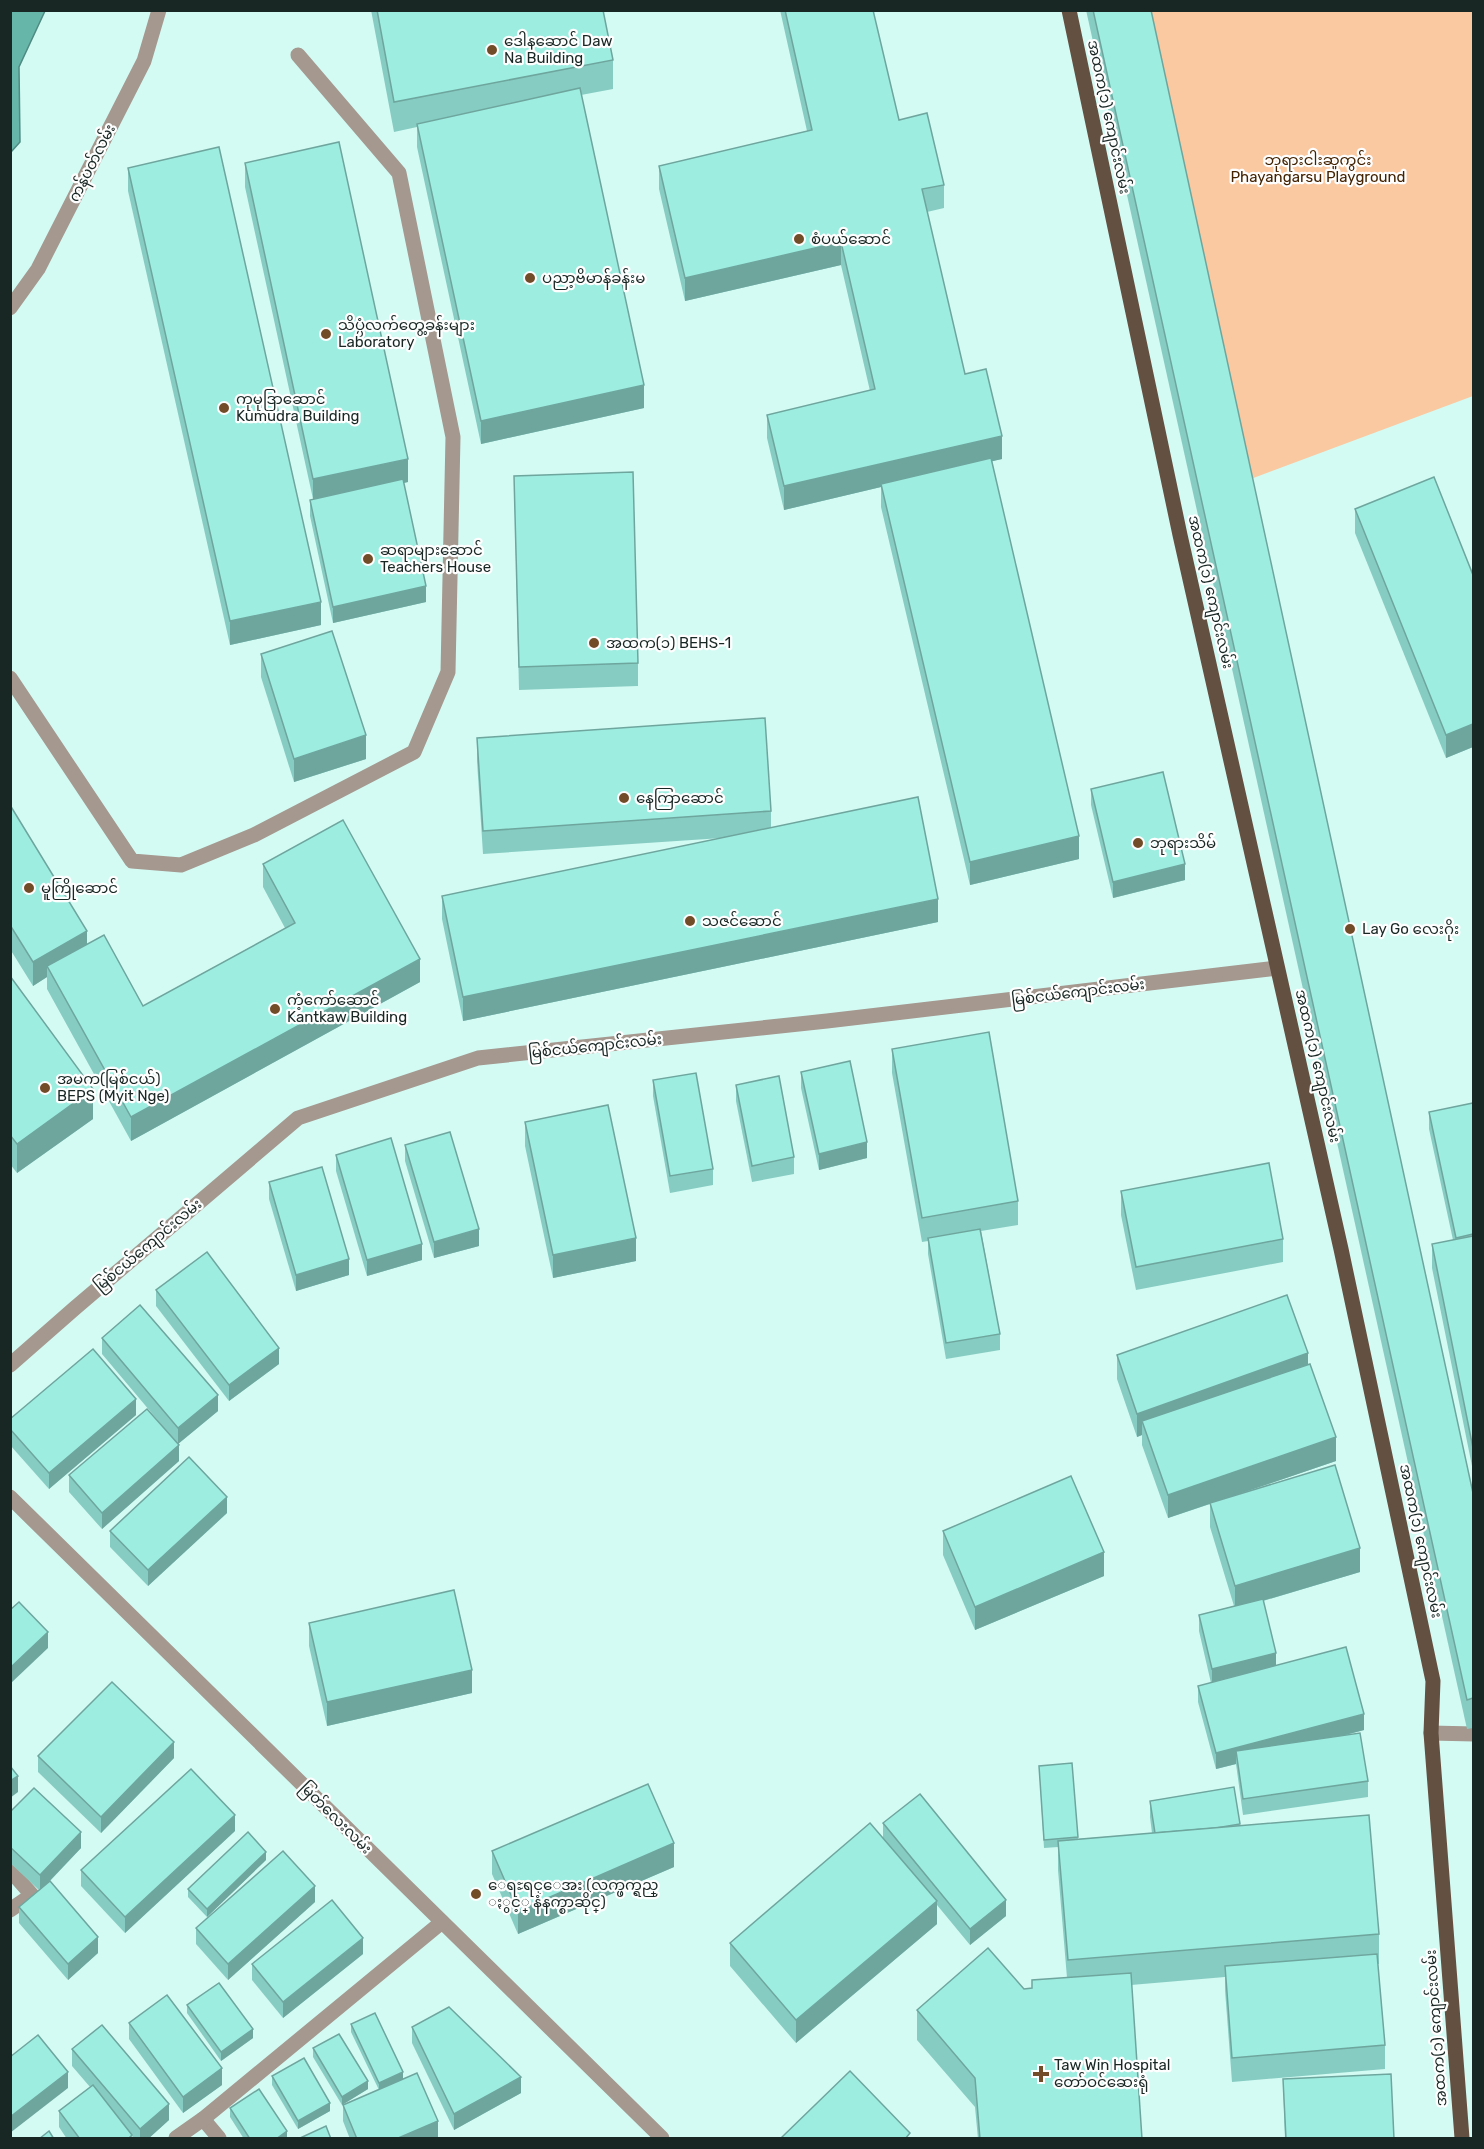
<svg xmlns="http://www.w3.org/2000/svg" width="1484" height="2149" font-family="Rubik,'Noto Sans Myanmar',sans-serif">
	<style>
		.green { fill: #fac9a1 }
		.water { fill: #66b6aa; stroke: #4f8b82; stroke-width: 1.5 }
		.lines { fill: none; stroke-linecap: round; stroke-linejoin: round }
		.minor { stroke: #a4988f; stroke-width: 15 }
		.major { stroke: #645041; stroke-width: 15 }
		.wall { fill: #87ccc2 }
		.shaded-wall { fill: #6ea69e }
		.building { fill: #9dede1; stroke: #6ea69e; stroke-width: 1.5 }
		.poi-dot { fill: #724c29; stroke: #fefefe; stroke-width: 2 }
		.labels { text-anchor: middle; stroke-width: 4.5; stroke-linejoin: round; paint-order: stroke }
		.poi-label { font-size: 15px; fill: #182724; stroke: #fefefe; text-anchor: start }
		.street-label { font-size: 15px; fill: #182724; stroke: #fefefe }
		.park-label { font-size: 15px; fill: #422201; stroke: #fefefe }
	</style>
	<rect width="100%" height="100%" fill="#d3fbf4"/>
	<polygon class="green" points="1121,11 1473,11 1473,396 1232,486"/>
	<polygon class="water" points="11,10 45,11 19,67 20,142 11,152"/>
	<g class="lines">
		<g class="minor">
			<polyline points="10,308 38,269 144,61 159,10"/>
			<polyline points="10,678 132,861 181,865 254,835 414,752 448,672 453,437 399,173 298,55"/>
			<polyline points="10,1365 75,1308 298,1118 478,1058 827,1021 1277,968"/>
			<polyline points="10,1497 662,2138"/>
			<polyline points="1431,1733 1474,1734"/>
			<polyline points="10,1870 32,1895 10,1910"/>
			<polyline points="203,2119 219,2138"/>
			<polyline points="176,2138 203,2119 442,1922"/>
		</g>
		<polyline class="major" points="1069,10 1180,535 1341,1249 1433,1681 1431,1733 1462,2138"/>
	</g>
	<g class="wall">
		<polygon points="371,10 603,10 613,60 613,89 581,95 644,408 481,444 417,147 417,127 394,132"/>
		<polygon points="780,10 873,10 899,120 944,185 944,208 927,212 965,374 1002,459 992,461 1079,859 970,885 881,507 881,487 784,510 767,438 767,415 870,391 841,265 685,301 659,189 659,166 807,131"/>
		<polygon points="1086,10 1151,10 1473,1493 1473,1728 1467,1729"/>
		<polygon points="245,163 408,482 403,483 426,602 333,623 310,516 310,500 313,499 245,187"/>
		<polygon points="128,168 321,625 230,645 128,191"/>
		<polygon points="514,476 638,663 638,686 519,690"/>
		<polygon points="1355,509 1473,575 1473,747 1446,758 1355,533"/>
		<polygon points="261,654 366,759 294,782 261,677"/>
		<polygon points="477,738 771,811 771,827 938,922 463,1021 442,919 442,896 722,838 483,854 477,761"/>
		<polygon points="1091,789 1185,880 1113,898 1091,805"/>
		<polygon points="10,805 87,944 143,1006 285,928 263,887 263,864 420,982 131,1141 47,989 47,977 33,986 10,949"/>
		<polygon points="10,976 93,1119 17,1173 10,1164"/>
		<polygon points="892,1049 1018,1201 1018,1225 981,1231 1000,1334 1000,1350 946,1359 928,1254 928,1241 922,1242 892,1073"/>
		<polygon points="801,1072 867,1158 819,1170 801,1088"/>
		<polygon points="653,1080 713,1169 713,1185 670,1193 653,1096"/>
		<polygon points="736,1085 794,1157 794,1174 752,1182 736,1101"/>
		<polygon points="1473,1103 1473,1471 1432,1268 1432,1244 1453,1240 1429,1129 1429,1112"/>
		<polygon points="525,1122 636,1261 553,1278 525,1146"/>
		<polygon points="405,1145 479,1246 434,1258 405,1161"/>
		<polygon points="336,1155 422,1260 367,1276 336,1171"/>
		<polygon points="269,1182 349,1275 296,1291 269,1199"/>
		<polygon points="1121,1191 1283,1239 1283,1262 1136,1290 1121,1215"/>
		<polygon points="156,1290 279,1364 229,1401 156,1306"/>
		<polygon points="102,1338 218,1411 178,1444 179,1461 102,1529 69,1492 69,1475 171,1436 102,1354"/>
		<polygon points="1117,1355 1308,1364 1336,1461 1224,1499 1360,1572 1263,1601 1276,1666 1364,1730 1346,1735 1368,1781 1368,1797 1243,1815 1236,1764 1216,1769 1198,1702 1198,1686 1211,1683 1199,1631 1199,1615 1234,1606 1210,1527 1210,1504 1168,1518 1142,1445 1142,1435 1137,1437 1117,1379"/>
		<polygon points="136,1415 49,1489 10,1445 10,1419"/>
		<polygon points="227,1513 148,1586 110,1547 110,1531"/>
		<polygon points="943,1531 1104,1576 975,1630 943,1555"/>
		<polygon points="309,1623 472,1693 327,1726 309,1646"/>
		<polygon points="38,1756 174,1758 101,1833 38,1772"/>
		<polygon points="1072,1763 1078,1839 1152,1833 1150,1817 1150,1801 1234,1787 1240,1826 1379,1934 1379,1964 1378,1964 1385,2045 1385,2069 1232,2082 1225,1990 1225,1977 1131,1985 1142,2139 978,2139 975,2107 917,2040 917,2010 1024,1989 1032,1988 1067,1978 1058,1870 1058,1847 1044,1848 1039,1766"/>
		<polygon points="10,1812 81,1848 50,1881 98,1953 68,1980 19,1923 19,1907 39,1890 10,1863"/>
		<polygon points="883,1823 1006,1916 970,1945 937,1905 937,1924 796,2043 730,1966 730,1943 883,1838"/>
		<polygon points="235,1831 125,1933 81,1886 81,1870"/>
		<polygon points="492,1851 674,1867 518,1934 492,1874"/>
		<polygon points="266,1860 207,1917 188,1897 188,1889"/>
		<polygon points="315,1902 228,1980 196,1944 196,1928"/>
		<polygon points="363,1954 283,2018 252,1980 252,1964"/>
		<polygon points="187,2005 253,2038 221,2061 187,2013"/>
		<polygon points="129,2023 222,2085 183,2113 129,2039"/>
		<polygon points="351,2024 403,2079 438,2137 435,2139 350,2139 343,2121 343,2105 379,2090 351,2032"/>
		<polygon points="412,2027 521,2093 454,2130 412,2043"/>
		<polygon points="313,2048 368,2089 342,2105 313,2057"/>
		<polygon points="72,2049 169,2120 148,2139 134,2139 132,2136 132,2139 67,2139 59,2127 59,2111 90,2087 72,2066"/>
		<polygon points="272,2076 330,2111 298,2129 272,2085"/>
		<polygon points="1283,2079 1394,2139 1285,2139"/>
		<polygon points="230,2108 287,2139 244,2139 230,2117"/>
	</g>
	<g class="shaded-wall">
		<polygon points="841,242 841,265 685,301 685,278"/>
		<polygon points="644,385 644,408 481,444 481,421"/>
		<polygon points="1002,436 1002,459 882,487 881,484 881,487 784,510 784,486"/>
		<polygon points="408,459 408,482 313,503 313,479"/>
		<polygon points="426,586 426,602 333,623 333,607"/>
		<polygon points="321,602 321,625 230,645 230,621"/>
		<polygon points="1473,724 1473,747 1446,758 1446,735"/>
		<polygon points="366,735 366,759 294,782 294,759"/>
		<polygon points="1079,836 1079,859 970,885 970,862"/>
		<polygon points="1185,864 1185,880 1113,898 1113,882"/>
		<polygon points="938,899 938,922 463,1021 463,997"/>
		<polygon points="87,931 87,954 47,966 47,977 33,986 33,962"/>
		<polygon points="420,959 420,982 131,1141 131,1117"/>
		<polygon points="93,1089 93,1119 17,1173 17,1144"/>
		<polygon points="867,1142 867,1158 819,1170 819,1154"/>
		<polygon points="479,1229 479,1246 434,1258 434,1242"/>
		<polygon points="636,1238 636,1261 553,1278 553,1255"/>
		<polygon points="422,1244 422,1260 367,1276 367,1260"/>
		<polygon points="349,1259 349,1275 296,1291 296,1275"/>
		<polygon points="279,1348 279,1364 229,1401 229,1385"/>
		<polygon points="1308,1353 1308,1376 1142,1421 1142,1435 1137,1437 1137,1414"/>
		<polygon points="218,1395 218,1411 178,1444 178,1428"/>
		<polygon points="136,1399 136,1415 49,1489 49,1473"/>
		<polygon points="1336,1437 1336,1461 1168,1518 1168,1495"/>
		<polygon points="179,1445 179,1461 102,1529 102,1513"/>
		<polygon points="227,1497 227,1513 148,1586 148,1570"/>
		<polygon points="1360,1548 1360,1572 1235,1609 1235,1586"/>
		<polygon points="1104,1552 1104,1576 975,1630 975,1607"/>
		<polygon points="48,1632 48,1648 10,1684 10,1668"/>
		<polygon points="1276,1653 1276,1670 1212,1685 1212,1669"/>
		<polygon points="472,1670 472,1693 327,1726 327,1702"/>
		<polygon points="1364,1714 1364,1730 1238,1763 1236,1751 1236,1764 1216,1769 1216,1753"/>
		<polygon points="174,1742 174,1758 101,1833 101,1817"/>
		<polygon points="18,1776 18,1792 10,1798 10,1781"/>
		<polygon points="235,1815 235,1831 125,1933 125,1917"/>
		<polygon points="81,1832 81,1848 40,1891 40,1875"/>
		<polygon points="674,1843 674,1867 518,1934 518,1911"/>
		<polygon points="266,1852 266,1860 207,1917 207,1909"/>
		<polygon points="315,1886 315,1902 228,1980 228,1964"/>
		<polygon points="1006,1900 1006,1916 970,1945 970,1929"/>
		<polygon points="937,1901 937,1924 796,2043 796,2020"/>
		<polygon points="98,1937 98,1953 68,1980 68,1964"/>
		<polygon points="363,1938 363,1954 283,2018 283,2002"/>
		<polygon points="253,2029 253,2038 221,2061 221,2052"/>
		<polygon points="222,2068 222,2085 183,2113 183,2097"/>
		<polygon points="68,2072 68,2088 10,2133 10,2117"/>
		<polygon points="403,2072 403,2080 379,2091 379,2083"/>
		<polygon points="521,2077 521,2093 454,2130 454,2114"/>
		<polygon points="368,2081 368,2089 342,2105 342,2097"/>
		<polygon points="330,2103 330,2111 298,2129 298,2121"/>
		<polygon points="169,2104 169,2120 148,2139 140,2139 140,2129"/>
		<polygon points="438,2121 438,2137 435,2139 396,2139"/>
		<polygon points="287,2131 287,2139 276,2139"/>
	</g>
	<g class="building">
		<polygon points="377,10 603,10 613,60 394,102"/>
		<polygon points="785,10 873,10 899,120 927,113 944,185 922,189 965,374 986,369 1002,436 784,486 767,415 875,389 841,242 685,278 659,166 812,130"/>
		<polygon points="1093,10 1151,10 1473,1493 1473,1698 1467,1700"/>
		<polygon points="580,88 644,385 481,421 417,124"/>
		<polygon points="339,142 408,459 313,479 245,163"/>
		<polygon points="219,147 321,602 230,621 128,168"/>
		<polygon points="991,458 1079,836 970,862 881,484"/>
		<polygon points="633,472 638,663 519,667 514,476"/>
		<polygon points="1434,477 1473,575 1473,724 1446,735 1355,509"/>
		<polygon points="403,479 426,586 333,607 310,500"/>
		<polygon points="332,631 366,735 294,759 261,654"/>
		<polygon points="765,718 771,811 483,831 477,738"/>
		<polygon points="1163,772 1185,864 1113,882 1091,789"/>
		<polygon points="918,797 938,899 463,997 442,896"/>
		<polygon points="10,805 87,931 33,962 10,925"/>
		<polygon points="343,820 420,959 131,1117 47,966 104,935 143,1006 295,923 263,864"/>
		<polygon points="10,976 93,1089 17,1144 10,1135"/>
		<polygon points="989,1032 1018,1201 922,1218 892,1049"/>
		<polygon points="850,1061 867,1142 819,1154 801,1072"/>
		<polygon points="696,1073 713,1169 670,1176 653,1080"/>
		<polygon points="779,1076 794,1157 752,1166 736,1085"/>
		<polygon points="1473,1103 1473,1234 1456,1238 1429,1112"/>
		<polygon points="608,1105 636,1238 553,1255 525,1122"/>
		<polygon points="450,1132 479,1229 434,1242 405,1145"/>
		<polygon points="391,1138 422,1244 367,1260 336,1155"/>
		<polygon points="1269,1163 1283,1239 1136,1267 1121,1191"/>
		<polygon points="322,1167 349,1259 296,1275 269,1182"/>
		<polygon points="980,1229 1000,1334 946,1343 928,1238"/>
		<polygon points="1473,1236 1473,1448 1432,1244"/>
		<polygon points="207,1252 279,1348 229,1385 156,1290"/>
		<polygon points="1287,1295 1308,1353 1137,1414 1117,1355"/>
		<polygon points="140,1305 218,1395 178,1428 102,1338"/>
		<polygon points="93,1349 136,1399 49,1473 10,1429 10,1419"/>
		<polygon points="1310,1364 1336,1437 1168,1495 1142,1421"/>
		<polygon points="147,1409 179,1445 102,1513 69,1475"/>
		<polygon points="189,1457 227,1497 148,1570 110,1531"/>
		<polygon points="1335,1465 1360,1548 1235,1586 1210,1503"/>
		<polygon points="1071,1476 1104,1552 975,1607 943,1531"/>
		<polygon points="454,1590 472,1670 327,1702 309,1623"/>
		<polygon points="1263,1599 1276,1653 1212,1669 1199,1615"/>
		<polygon points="19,1602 48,1632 10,1668 10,1610"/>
		<polygon points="1346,1647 1364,1714 1216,1753 1198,1686"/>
		<polygon points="112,1682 174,1742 101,1817 38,1756"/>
		<polygon points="1360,1733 1368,1781 1243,1799 1236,1751"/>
		<polygon points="1072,1763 1078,1837 1044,1840 1039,1766"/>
		<polygon points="10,1766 18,1776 10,1781"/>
		<polygon points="191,1769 235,1815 125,1917 81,1870"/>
		<polygon points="648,1784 674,1843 518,1911 492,1851"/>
		<polygon points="1234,1787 1240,1824 1216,1828 1155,1833 1150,1801"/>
		<polygon points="34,1788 81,1832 40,1875 10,1847 10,1812"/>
		<polygon points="920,1794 1006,1900 970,1929 883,1823"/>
		<polygon points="1369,1815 1379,1934 1068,1960 1058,1841"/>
		<polygon points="870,1823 937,1901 796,2020 730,1943"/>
		<polygon points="248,1832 266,1852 207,1909 188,1889"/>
		<polygon points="283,1851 315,1886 228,1964 196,1928"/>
		<polygon points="50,1881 98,1937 68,1964 19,1907"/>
		<polygon points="332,1900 363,1938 283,2002 252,1964"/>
		<polygon points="988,1948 1024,1989 1032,1988 1032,1980 1131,1973 1142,2139 980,2139 975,2078 917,2010"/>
		<polygon points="1377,1954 1385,2045 1232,2058 1225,1966"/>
		<polygon points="219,1983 253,2029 221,2052 187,2005"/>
		<polygon points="167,1995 222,2068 183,2097 129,2023"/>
		<polygon points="449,2007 521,2077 454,2114 412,2027"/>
		<polygon points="375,2013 403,2072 379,2083 351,2024"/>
		<polygon points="102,2025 169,2104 140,2129 72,2049"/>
		<polygon points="339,2034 368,2081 342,2097 313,2048"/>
		<polygon points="38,2035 68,2072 10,2117 10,2057"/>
		<polygon points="304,2058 330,2103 298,2121 272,2076"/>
		<polygon points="850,2071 910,2133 905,2139 780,2139"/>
		<polygon points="417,2073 438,2121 396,2139 357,2139 343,2105"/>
		<polygon points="1391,2074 1394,2139 1286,2139 1283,2079"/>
		<polygon points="93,2085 132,2135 128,2139 80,2139 59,2111"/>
		<polygon points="259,2089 287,2131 276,2139 250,2139 230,2108"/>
		<polygon points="326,2126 331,2139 298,2139"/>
		<polygon points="49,2131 54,2139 39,2139"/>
	</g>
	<g class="poi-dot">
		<circle cx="492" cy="50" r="6"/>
		<circle cx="799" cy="239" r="6"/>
		<circle cx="530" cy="278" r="6"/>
		<circle cx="326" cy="334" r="6"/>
		<circle cx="224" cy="408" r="6"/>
		<circle cx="368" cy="559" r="6"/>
		<circle cx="594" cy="643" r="6"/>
		<circle cx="624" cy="798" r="6"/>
		<circle cx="1138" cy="843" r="6"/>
		<circle cx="29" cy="888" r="6"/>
		<circle cx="690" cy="921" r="6"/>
		<circle cx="1350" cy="929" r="6"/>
		<circle cx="275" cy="1009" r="6"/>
		<circle cx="45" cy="1088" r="6"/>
		<circle cx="476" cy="1894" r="6"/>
		<path d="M1038 2065h6v6h6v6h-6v6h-6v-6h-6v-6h6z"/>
	</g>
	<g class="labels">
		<g class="poi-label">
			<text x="504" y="46">ဒေါနဆောင် Daw<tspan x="504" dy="17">Na Building</tspan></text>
			<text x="811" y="244">စံပယ်ဆောင်</text>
			<text x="542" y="283">ပညာ့ဗိမာန်ခန်းမ</text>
			<text x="338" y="330">သိပ္ပံလက်တွေ့ခန်းများ<tspan x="338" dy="17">Laboratory</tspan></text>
			<text x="236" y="404">ကုမုဒြာဆောင်<tspan x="236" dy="17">Kumudra Building</tspan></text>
			<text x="380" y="555">ဆရာများဆောင်<tspan x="380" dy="17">Teachers House</tspan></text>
			<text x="606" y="648">အထက(၁) BEHS-1</text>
			<text x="636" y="803">နေကြာဆောင်</text>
			<text x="1150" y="848">ဘုရားသိမ်</text>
			<text x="41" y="893">မူကြိုဆောင်</text>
			<text x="702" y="926">သဇင်ဆောင်</text>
			<text x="1362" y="934">Lay Go လေးဂိုး</text>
			<text x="287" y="1005">ကံ့ကော်ဆောင်<tspan x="287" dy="17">Kantkaw Building</tspan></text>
			<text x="57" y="1084">အမက(မြစ်ငယ်)<tspan x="57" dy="17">BEPS (Myit Nge)</tspan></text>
			<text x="488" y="1890">ေရႊရင္ေအး (လက္ဖက္ရည္<tspan x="488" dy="17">ႏွင့္ နံနက္စာဆိုင္)</tspan></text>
			<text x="1054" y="2070">Taw Win Hospital<tspan x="1054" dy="17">တော်ဝင်ဆေးရုံ</tspan></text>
		</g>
		<g class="street-label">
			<text transform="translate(1109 117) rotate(78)" y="5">အထက(၁) ကျောင်းလမ်း</text>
			<text transform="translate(92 163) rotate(-63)" y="5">ကန်ပတ်လမ်း</text>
			<text transform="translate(1211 592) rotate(77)" y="5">အထက(၁) ကျောင်းလမ်း</text>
			<text transform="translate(1078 992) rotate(-7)" y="5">မြစ်ငယ်ကျောင်းလမ်း</text>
			<text transform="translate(595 1046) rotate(-6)" y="5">မြစ်ငယ်ကျောင်းလမ်း</text>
			<text transform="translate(1318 1066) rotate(77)" y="5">အထက(၁) ကျောင်းလမ်း</text>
			<text transform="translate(148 1245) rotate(-40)" y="5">မြစ်ငယ်ကျောင်းလမ်း</text>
			<text transform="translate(1421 1541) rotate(78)" y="5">အထက(၁) ကျောင်းလမ်း</text>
			<text transform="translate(336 1818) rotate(45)" y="5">မြတ်လေးလမ်း</text>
			<text transform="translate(1436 2028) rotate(-94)" y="5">အထက(၁) ကျောင်းလမ်း</text>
		</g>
		<g class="park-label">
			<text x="1318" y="165">ဘုရားငါးဆူကွင်း<tspan x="1318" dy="17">Phayangarsu Playground</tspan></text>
		</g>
	</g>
	<rect width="1484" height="2149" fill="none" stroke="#182724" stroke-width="24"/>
</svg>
